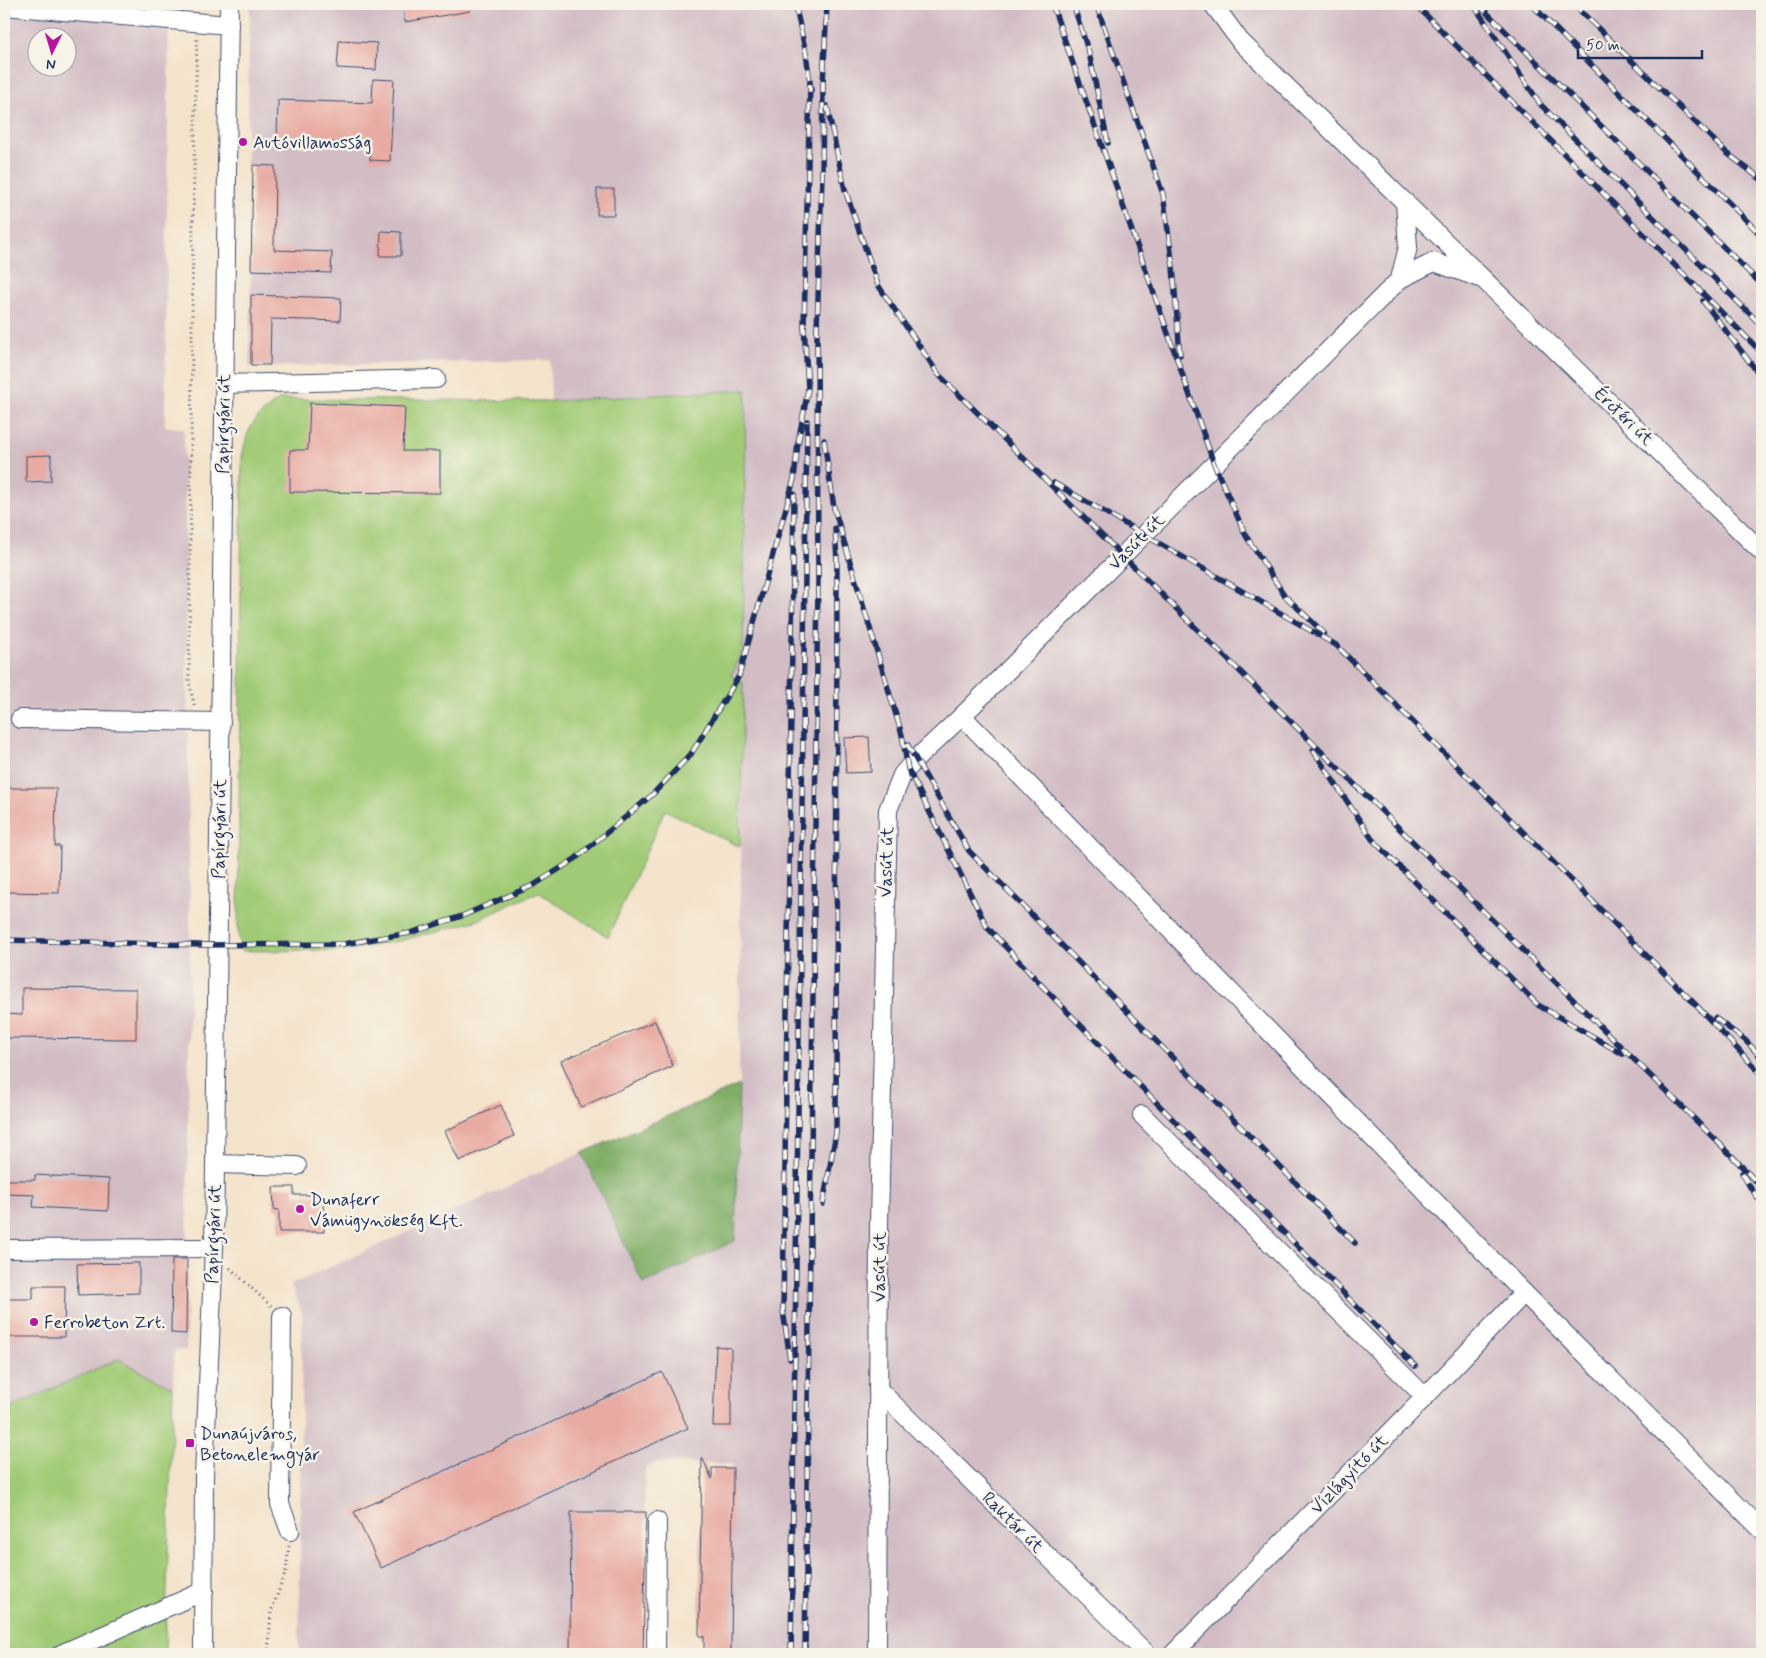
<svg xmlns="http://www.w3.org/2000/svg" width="1766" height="1658" font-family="Mynerve,sans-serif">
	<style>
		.industrial { fill: #d2bdc5; fill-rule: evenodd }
		.green { fill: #a0ca75; stroke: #5e7c6a }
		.forest { fill: #80ae66; stroke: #4e6e62 }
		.building { fill: #e8aba3 }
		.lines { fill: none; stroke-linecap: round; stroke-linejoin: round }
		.minor-casing { stroke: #3c4a6e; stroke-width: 20 }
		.path { stroke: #3c4a6e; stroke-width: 3; stroke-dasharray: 1 4; stroke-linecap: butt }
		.minor { stroke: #fff; stroke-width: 18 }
		.rail-casing { stroke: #1b2f5e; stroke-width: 5.5 }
		.rail { stroke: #f7f3e8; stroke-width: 4; stroke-dasharray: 11; stroke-linecap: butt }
		.poi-dot { fill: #b5179e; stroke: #f7f3e8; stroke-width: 2 }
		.labels { text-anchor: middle; stroke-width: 5; stroke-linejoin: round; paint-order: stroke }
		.poi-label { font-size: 18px; fill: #1b2f5e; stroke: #f7f3e8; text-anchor: start }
		.street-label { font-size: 18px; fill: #1b2f5e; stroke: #f7f3e8 }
	</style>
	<rect width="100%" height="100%" fill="#f7f3e8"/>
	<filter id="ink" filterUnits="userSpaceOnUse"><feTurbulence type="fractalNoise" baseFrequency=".02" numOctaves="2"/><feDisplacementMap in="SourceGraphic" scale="10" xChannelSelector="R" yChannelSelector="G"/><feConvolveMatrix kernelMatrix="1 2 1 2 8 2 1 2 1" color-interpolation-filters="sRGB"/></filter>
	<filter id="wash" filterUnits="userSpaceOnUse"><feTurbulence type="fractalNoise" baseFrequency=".0096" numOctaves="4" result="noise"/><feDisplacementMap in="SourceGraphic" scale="20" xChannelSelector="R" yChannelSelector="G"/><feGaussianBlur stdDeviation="1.12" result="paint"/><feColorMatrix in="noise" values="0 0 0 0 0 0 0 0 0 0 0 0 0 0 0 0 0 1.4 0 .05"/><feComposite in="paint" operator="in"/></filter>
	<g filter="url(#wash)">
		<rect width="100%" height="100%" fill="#f4e3cb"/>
		<g class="industrial">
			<path d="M4,4H169L165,426L184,429L190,933L186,1350H174L173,1388L118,1359L4,1411ZM38,38H68V68H38Z"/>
			<polygon points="250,4 1762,4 1762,1654 704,1654 704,1636 699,1636 701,1507 732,1508 733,1464 658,1462 645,1468 642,1654 299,1654 302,1313 291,1285 582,1153 643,1284 735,1241 739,1085 743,682 731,676 743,650 746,391 551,401 550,360 249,367 253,165 247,165"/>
		</g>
		<g class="green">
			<path d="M746,390L743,651L731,676L743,682L740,847L665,810L608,937L538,892L476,921L399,941L349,950L241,951L238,935L242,458C247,426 254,418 280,399L551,401Z"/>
			<polygon points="118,1359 173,1388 165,1654 4,1654 4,1411"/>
		</g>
		<polygon class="forest" points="739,1085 735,1241 643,1284 582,1153"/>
		<g id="blocks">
			<g class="building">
				<polygon points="402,4 469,4 470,11 405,22"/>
				<polygon points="339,41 377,43 376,70 337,68"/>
				<polygon points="373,79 394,80 390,161 370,160 370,144 277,141 278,100 372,103"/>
				<polygon points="253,165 275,166 274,250 332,252 331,273 251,270"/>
				<rect x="597" y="189" width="17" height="26"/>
				<polygon points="381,231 401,232 401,256 380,256"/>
				<polygon points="251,295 341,298 340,321 271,319 270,365 251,365"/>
				<polygon points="310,403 405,407 403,451 440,451 440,493 290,492 290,450 308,450"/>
				<polygon points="51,455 51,481 26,482 26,456"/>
				<polygon points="869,737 871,772 846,773 844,738"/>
				<polygon points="4,788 56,788 55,846 60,846 59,893 4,892"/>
				<polygon points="22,988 136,989 136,1039 4,1038 4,1014 22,1015"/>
				<polygon points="655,1021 673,1066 581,1107 561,1061"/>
				<polygon points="501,1105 514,1136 459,1161 445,1131"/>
				<polygon points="35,1175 109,1179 108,1211 33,1207 34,1195 4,1194 4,1180 35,1180"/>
				<polygon points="273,1187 294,1187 294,1195 323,1195 324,1232 279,1232 279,1210 274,1209"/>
				<polygon points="172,1259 187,1259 186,1334 171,1333"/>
				<polygon points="139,1263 139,1293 78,1295 77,1264"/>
				<polygon points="33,1286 65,1286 64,1337 4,1337 4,1299 33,1299"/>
				<polygon points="716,1346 731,1348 731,1426 713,1426"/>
				<polygon points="662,1372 688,1428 381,1568 354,1512"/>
				<polygon points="702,1457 712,1479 712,1468 733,1468 731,1654 704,1654 704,1636 699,1636"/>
				<polygon points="571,1512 646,1512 643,1654 570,1654"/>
			</g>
		</g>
	</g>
	<g filter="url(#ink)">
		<use href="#blocks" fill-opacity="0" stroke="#3c4a6e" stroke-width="1"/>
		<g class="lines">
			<defs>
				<g id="minor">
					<polyline points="1213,4 1240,41 1762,552"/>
					<polyline points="4,6 229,25"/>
					<polyline points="1400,279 1434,262 1480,278"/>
					<polyline points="224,384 436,379"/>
					<polyline points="962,716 1524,1293 1762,1530"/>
					<polyline points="20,719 221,722"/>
					<polyline points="1142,1115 1425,1397"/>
					<polyline points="215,1164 297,1166"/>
					<polyline points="4,1249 214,1248"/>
					<polyline points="282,1316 280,1504 290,1531"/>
					<polyline points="878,1389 1147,1654"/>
					<polyline points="61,1654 204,1591"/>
					<polyline points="203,1654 204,1476 214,1248 229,4"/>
					<polyline points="656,1654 657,1521"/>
					<polyline points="877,1654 879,1224 888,810 902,775 915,760 962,716 1400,279 1408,247 1405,202"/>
					<polyline points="1173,1654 1425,1397 1524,1293"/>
				</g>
			</defs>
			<use href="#minor" class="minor-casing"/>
			<g class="path">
				<polyline points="194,705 189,681 193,218 197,37"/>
				<polyline points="230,1268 271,1306"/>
				<polyline points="268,1654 271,1612 286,1571 289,1546"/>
			</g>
			<use href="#minor" class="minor"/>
			<defs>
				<g id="rail">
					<polyline points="795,4 806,53 811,90"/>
					<polyline points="1052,4 1214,464 1246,536 1285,596 1324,633"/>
					<polyline points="1073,4 1089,53 1108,143"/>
					<polyline points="1096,4 1163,194 1173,267 1180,355"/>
					<polyline points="1415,4 1762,353"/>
					<polyline points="1473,4 1541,105 1762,326"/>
					<polyline points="1478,4 1762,285"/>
					<polyline points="1531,4 1762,236"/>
					<polyline points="1573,4 1727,153 1762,180"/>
					<polyline points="827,106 845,190 878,285 939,375 1732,1156 1762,1188"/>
					<polyline points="1703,301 1762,378"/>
					<polyline points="824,440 834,508 902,735 908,769 987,927 1047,991 1415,1366"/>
					<polyline points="1054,483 1336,645 1693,1002 1762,1075"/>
					<polyline points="907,744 969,851 1355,1243"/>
					<polyline points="1313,750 1372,839 1538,1005 1623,1054"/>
					<polyline points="4,940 200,945 343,944 410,933 462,916 534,885 575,859 652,795 691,754 739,676 794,479 798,443 808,389 804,326 810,84"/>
					<polyline points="1715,1018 1745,1040 1762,1058"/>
					<polyline points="1742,1173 1750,1187 1762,1203"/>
					<polyline points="823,1204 836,1133 837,561 835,528"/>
					<polyline points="790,1359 783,1310 794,494"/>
					<polyline points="791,1654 807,421"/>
					<polyline points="805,1654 818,579 817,330 822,176 823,84 827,4"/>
				</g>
			</defs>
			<use href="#rail" class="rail-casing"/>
			<use href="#rail" class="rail"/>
		</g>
	</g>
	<g class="poi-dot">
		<circle cx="243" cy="142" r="5"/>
		<circle cx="300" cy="1209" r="5"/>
		<circle cx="34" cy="1322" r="5"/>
		<rect x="185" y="1438" width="10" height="10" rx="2.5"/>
	</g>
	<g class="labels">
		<g class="poi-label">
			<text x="253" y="148">Autóvillamosság</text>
			<text x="310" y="1205">Dunaferr<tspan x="310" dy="21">Vámügynökség Kft.</tspan></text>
			<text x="44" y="1328">Ferrobeton Zrt.</text>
			<text x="200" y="1439">Dunaújváros,<tspan x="200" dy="21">Betonelemgyár</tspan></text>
		</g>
		<g class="street-label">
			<text transform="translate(1624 416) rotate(44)" y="6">Érctéri út</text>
			<text transform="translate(223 424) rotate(-89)" y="6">Papírgyári út</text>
			<text transform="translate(1136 542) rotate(-45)" y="6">Vasút út</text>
			<text transform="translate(219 829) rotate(-89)" y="6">Papírgyári út</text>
			<text transform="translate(886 862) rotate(-88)" y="6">Vasút út</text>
			<text transform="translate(213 1234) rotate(-88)" y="6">Papírgyári út</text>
			<text transform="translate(879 1267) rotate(-90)" y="6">Vasút út</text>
			<text transform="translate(1349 1474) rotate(-46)" y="6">Vízlágyító út</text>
			<text transform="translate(1013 1522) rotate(45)" y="6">Raktár út</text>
		</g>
	</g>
	<rect width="1766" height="1658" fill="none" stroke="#f7f3e8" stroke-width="20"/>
	<g transform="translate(52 52) rotate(185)"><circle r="24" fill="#f7f3e8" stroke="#9fa5b1"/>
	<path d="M0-4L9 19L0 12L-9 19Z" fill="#b5179e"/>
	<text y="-8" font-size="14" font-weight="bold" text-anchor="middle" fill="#1b2f5e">N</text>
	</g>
	<path d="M1578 50v8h124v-8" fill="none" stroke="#1b2f5e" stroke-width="2.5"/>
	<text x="1586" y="50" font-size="15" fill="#1b2f5e" stroke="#f7f3e8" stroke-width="4" paint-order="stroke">50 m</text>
</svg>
